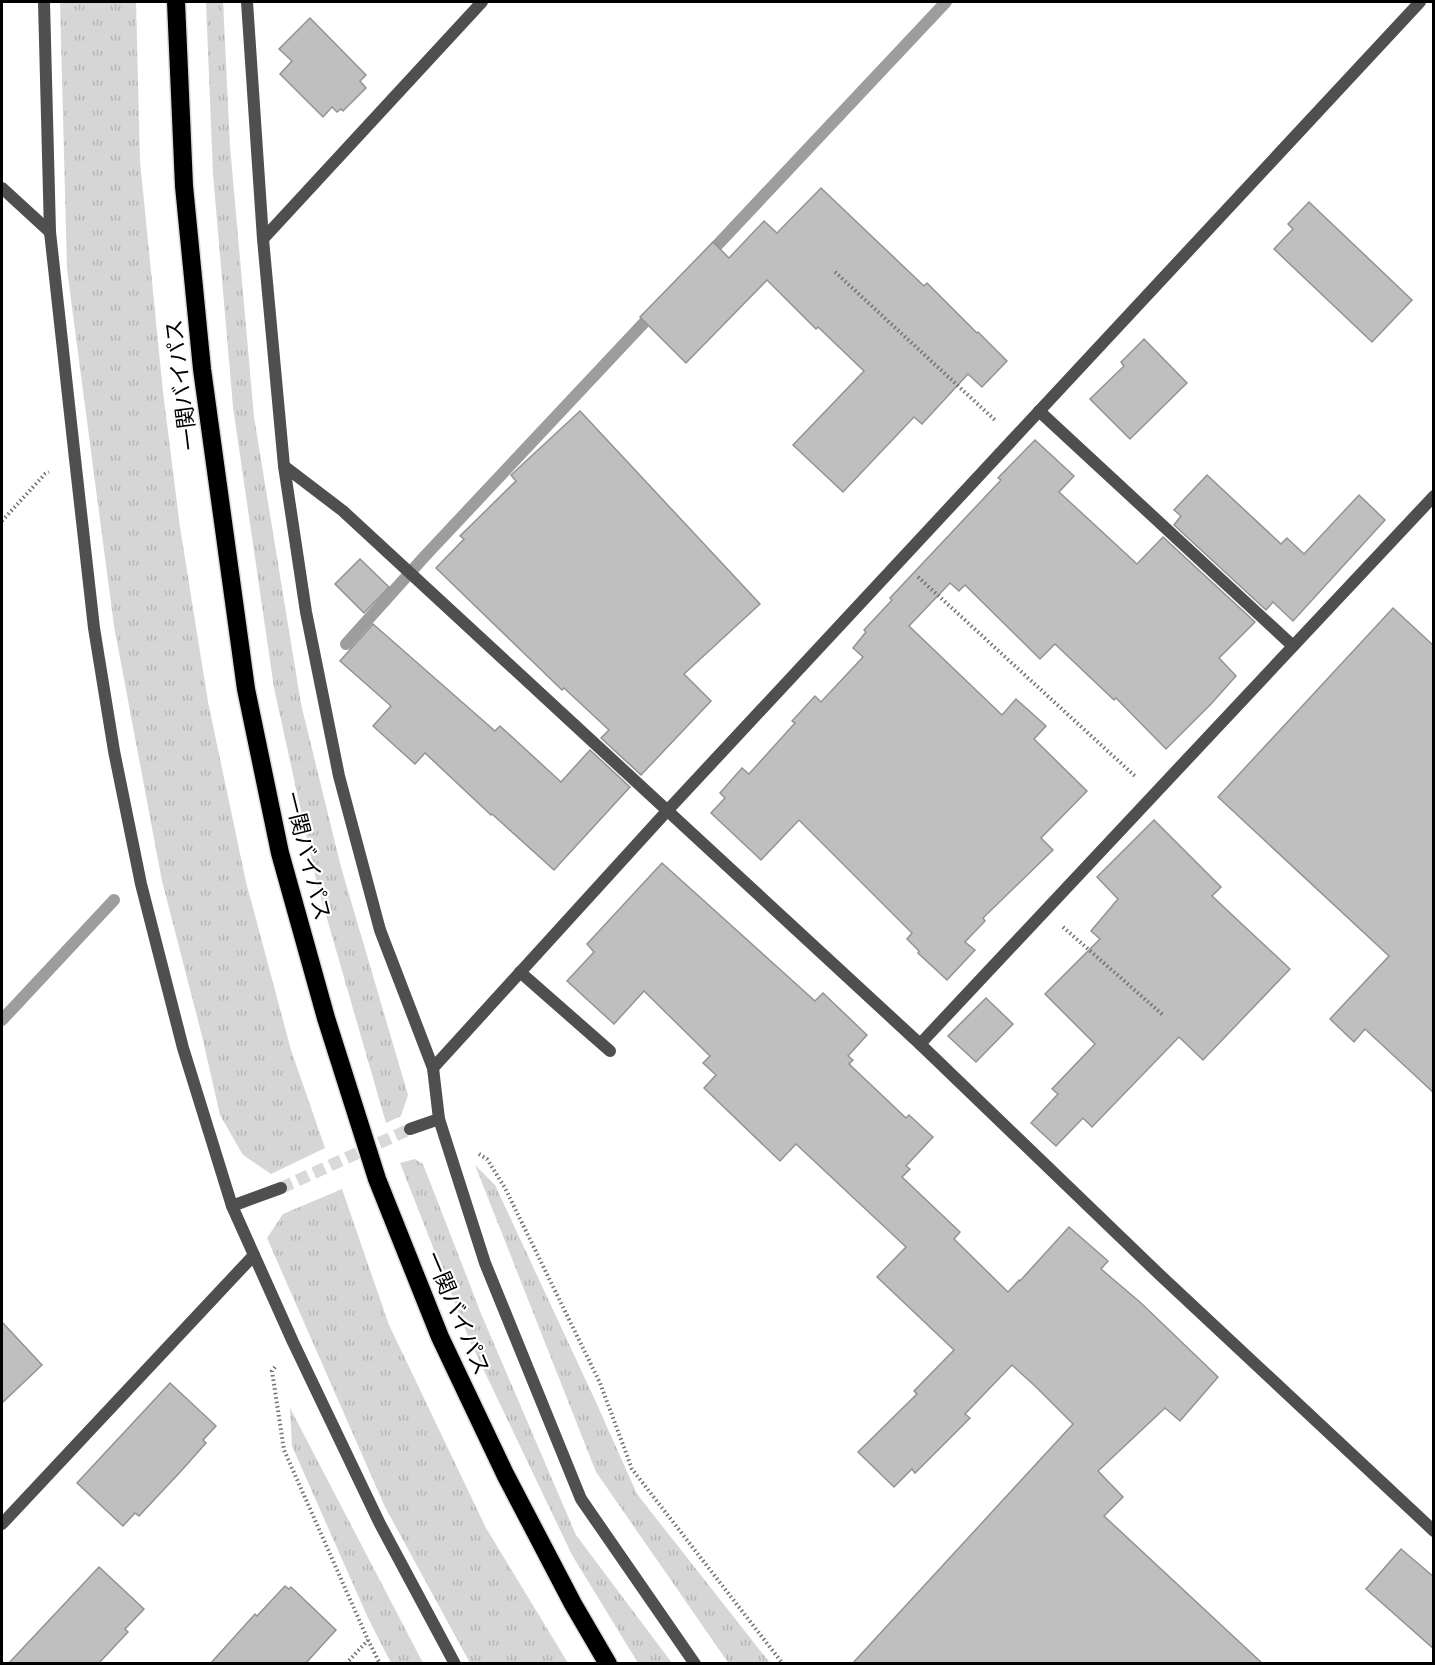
<svg xmlns="http://www.w3.org/2000/svg" width="1435" height="1665" font-family="'Space Grotesk','Noto Sans JP',sans-serif">
	<style>
		.grass { fill: url(#grass-tufts) }
		.lines { fill: none; stroke-linecap: round; stroke-linejoin: round }
		.stream { stroke: #9d9d9d; stroke-width: 12 }
		.building { fill: #bfbfbf; stroke: #939393; stroke-width: 1.5 }
		.street-tunnel { stroke: #d9d9d9; stroke-width: 12; stroke-dasharray: 12 6; stroke-linecap: butt }
		.highway-casing { stroke: #dbdbdb; stroke-width: 21 }
		.path { stroke: #717171; stroke-width: 4; stroke-dasharray: 1.5 3; stroke-linecap: butt }
		.lane { stroke: #4f4f4f; stroke-width: 12 }
		.street { stroke: #4f4f4f; stroke-width: 12 }
		.highway { stroke: #000; stroke-width: 18 }
		.labels { text-anchor: middle; stroke-width: 4.5; stroke-linejoin: round; paint-order: stroke }
		.street-label { font-size: 22px; fill: #000; stroke: #fff }
	</style>
	<defs>
		<pattern id="grass-tufts" width="24" height="20" patternUnits="userSpaceOnUse" patternTransform="scale(1.5)"><rect width="24" height="20" fill="#d6d6d6"/><path d="M3 7l-1-3M5 7V3M7 7l1-3M15 17l-1-3M17 17v-4M19 17l1-3" fill="none" stroke="#b6b6b6"/></pattern>
	</defs>
	<rect width="100%" height="100%" fill="#fff"/>
	<g class="grass">
		<polygon points="60,2 136,2 140,161 163,392 180,527 208,702 246,882 291,1050 325,1148 271,1174 243,1155 220,1115 202,1036 162,881 114,626 67,269"/>
		<polygon points="206,2 223,2 230,146 254,417 301,704 341,867 408,1095 401,1116 386,1123 317,884 274,688 233,407 213,174"/>
		<polygon points="415,1159 423,1164 482,1316 576,1535 672,1663 638,1663 572,1555 469,1339 400,1163"/>
		<polygon points="475,1165 495,1185 595,1400 637,1494 770,1663 729,1663 727,1661 596,1472"/>
		<polygon points="342,1189 389,1325 486,1528 568,1663 470,1663 385,1507 267,1238 283,1214"/>
		<polygon points="290,1408 423,1663 391,1663 368,1618 292,1446"/>
	</g>
	<g class="lines">
		<g class="stream">
			<polyline points="706,257 946,2"/>
			<polyline points="346,644 425,556 655,311"/>
			<polyline points="2,1020 114,900"/>
		</g>
	</g>
	<g class="building">
		<polygon points="310,18 366,75 360,81 366,88 343,111 341,109 337,112 332,107 323,117 280,74 292,61 279,49"/>
		<polygon points="821,188 924,286 927,283 977,333 978,332 1007,361 982,387 968,374 922,424 914,417 843,492 793,445 864,371 818,327 816,329 767,280 686,363 640,317 713,242 729,258 764,221 777,233"/>
		<polygon points="1309,202 1412,300 1372,342 1274,249 1293,229 1288,224"/>
		<polygon points="1144,339 1187,383 1130,439 1090,399 1124,366 1121,362"/>
		<polygon points="580,411 760,604 684,674 711,701 641,775 601,738 609,730 564,688 562,690 436,568 464,539 460,536 516,481 511,475"/>
		<polygon points="1035,440 1074,476 1059,492 1137,564 1163,537 1255,622 1219,658 1236,676 1211,704 1166,749 1116,698 1114,700 1055,644 1040,659 965,585 959,591 950,583 909,626 1002,715 1016,699 1046,726 1034,739 1087,791 1041,838 1053,850 983,918 985,921 965,942 975,950 947,980 918,953 919,951 907,939 912,933 799,820 761,860 711,813 725,798 720,793 742,768 749,774 795,723 792,721 815,696 821,702 863,657 853,648 866,632 864,630 892,600 890,598 1001,480 998,478"/>
		<polygon points="1207,475 1281,544 1287,538 1304,554 1359,495 1385,520 1293,621 1273,602 1266,610 1174,525 1181,516 1174,510"/>
		<polygon points="360,559 389,587 364,613 335,584"/>
		<polygon points="1393,608 1434,646 1434,1093 1365,1029 1354,1042 1330,1019 1389,956 1218,797"/>
		<polygon points="373,624 495,731 500,726 561,782 590,750 630,787 554,870 492,814 491,815 425,753 415,764 373,726 391,706 340,661"/>
		<polygon points="1154,820 1221,887 1212,896 1290,969 1203,1060 1179,1037 1092,1127 1083,1118 1056,1146 1031,1123 1058,1094 1052,1089 1095,1044 1045,994 1100,939 1091,931 1118,899 1097,877"/>
		<polygon points="662,863 815,1001 823,993 867,1035 848,1056 853,1060 849,1064 906,1118 909,1115 933,1137 906,1166 910,1169 902,1177 960,1232 954,1239 1008,1292 1019,1280 1020,1281 1069,1227 1108,1261 1101,1269 1141,1303 1218,1377 1180,1421 1165,1408 1098,1471 1123,1497 1104,1516 1263,1664 852,1664 1073,1424 1035,1386 1012,1365 965,1414 970,1418 915,1473 912,1469 894,1487 858,1452 917,1394 914,1391 954,1350 877,1277 906,1247 796,1144 780,1161 704,1088 716,1075 703,1063 710,1056 644,991 614,1024 567,981 594,952 587,944"/>
		<polygon points="986,998 1013,1024 976,1062 948,1036"/>
		<polygon points="2,1322 42,1365 2,1403"/>
		<polygon points="170,1383 216,1426 203,1440 206,1443 182,1470 139,1516 135,1513 123,1526 77,1483"/>
		<polygon points="1401,1549 1434,1577 1434,1649 1366,1589"/>
		<polygon points="99,1567 144,1609 125,1629 128,1632 98,1664 8,1664"/>
		<polygon points="285,1586 289,1589 291,1587 336,1630 305,1664 210,1664 255,1614 257,1616"/>
	</g>
	<g class="lines">
		<polyline class="street-tunnel" points="281,1188 410,1129"/>
		<defs>
			<polyline id="highway" points="176,2 184,186 202,369 246,689 280,853 326,1018 377,1179 440,1337 505,1474 573,1604 608,1664"/>
		</defs>
		<use href="#highway" class="highway-casing"/>
		<g class="path">
			<polyline points="835,272 996,421"/>
			<polyline points="2,521 45,474 49,472"/>
			<polyline points="918,577 1136,777"/>
			<polyline points="1063,927 1164,1016"/>
			<polyline points="479,1154 487,1159 505,1188 600,1383 632,1469 783,1664"/>
			<polyline points="275,1367 272,1371 284,1450 368,1640 380,1664"/>
			<polyline points="346,1664 368,1640"/>
		</g>
		<polyline class="lane" points="520,972 610,1051"/>
		<g class="street">
			<polyline points="44,2 50,232 75,459 94,628 114,751 141,884 183,1048 232,1206 293,1342 380,1524 455,1664"/>
			<polyline points="247,2 263,239 284,466 306,612 339,776 380,930 433,1068 439,1119 485,1263 581,1499 695,1664"/>
			<polyline points="2,188 50,232"/>
			<polyline points="263,239 482,2"/>
			<polyline points="1039,411 1293,646"/>
			<polyline points="284,466 343,511 920,1044 1160,1275 1434,1531"/>
			<polyline points="920,1044 1434,496"/>
			<polyline points="433,1068 667,811 1420,2"/>
			<polyline points="410,1129 439,1119"/>
			<polyline points="232,1206 281,1188"/>
			<polyline points="2,1524 254,1255"/>
		</g>
		<use href="#highway" class="highway"/>
	</g>
	<g class="labels">
		<g class="street-label">
			<text transform="translate(181 385) rotate(-97)" y="8">一関バイパス</text>
			<text transform="translate(308 856) rotate(76)" y="8">一関バイパス</text>
			<text transform="translate(458 1313) rotate(67)" y="8">一関バイパス</text>
		</g>
	</g>
	<rect width="1435" height="1665" fill="none" stroke="#000000" stroke-width="6"/>
</svg>
